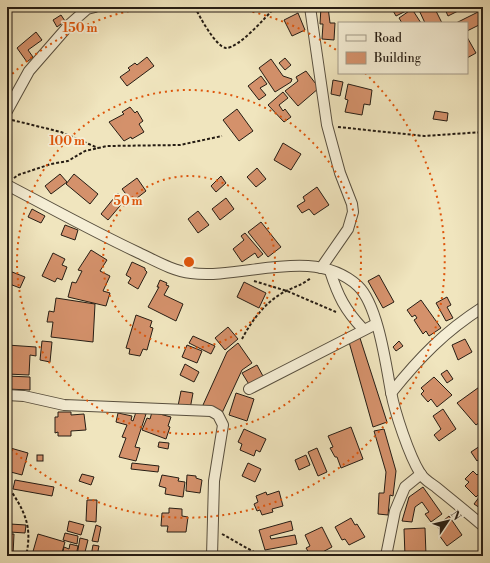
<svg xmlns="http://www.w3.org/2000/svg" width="490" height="563" font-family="'Libre Bodoni',serif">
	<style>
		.building { fill: #d4916b; stroke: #261d14 }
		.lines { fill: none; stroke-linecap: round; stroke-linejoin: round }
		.street-casing { stroke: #584f3e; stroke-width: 12 }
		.path { stroke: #261d14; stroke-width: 2; stroke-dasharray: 3 2; stroke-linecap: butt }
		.street { stroke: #f5eed5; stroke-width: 10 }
		.ring { fill: none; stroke: #de560c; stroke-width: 2; stroke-dasharray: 2 4 }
		.centre { fill: #de560c; stroke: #f5eed5; stroke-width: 2 }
		.ring-label { font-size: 12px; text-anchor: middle; font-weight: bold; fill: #de560c; stroke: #f5eed5; stroke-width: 3.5; stroke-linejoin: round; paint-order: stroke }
	</style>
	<rect width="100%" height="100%" fill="#f0e5be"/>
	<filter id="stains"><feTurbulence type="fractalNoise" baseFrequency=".005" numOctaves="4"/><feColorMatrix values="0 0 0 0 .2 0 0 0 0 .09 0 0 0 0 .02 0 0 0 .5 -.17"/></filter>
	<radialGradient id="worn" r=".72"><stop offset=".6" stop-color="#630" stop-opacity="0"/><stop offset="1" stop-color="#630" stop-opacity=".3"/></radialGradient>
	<g class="building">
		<polygon points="321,7 328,7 330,23 335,23 334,40 322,39 323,24 320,24"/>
		<polygon points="391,7 414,7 396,16"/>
		<polygon points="434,7 442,23 425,23 418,8"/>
		<polygon points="444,7 466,7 448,16"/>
		<polygon points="412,9 421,23 402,23 399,18"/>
		<polygon points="480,11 483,23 467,31 467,23 456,23"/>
		<polygon points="298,13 305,30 292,36 284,20"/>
		<polygon points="61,15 65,21 57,27 53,20"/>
		<polygon points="36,32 42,40 28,50 33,57 27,62 17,48"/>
		<polygon points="467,37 476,53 467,58"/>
		<polygon points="147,57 154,66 127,86 120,77 130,70 128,68 135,63 137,65"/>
		<polygon points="285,58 291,65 285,70 279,63"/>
		<polygon points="271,59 283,76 292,79 291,82 275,92 259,68"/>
		<polygon points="306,71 319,88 298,106 285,91 298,81 296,77"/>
		<polygon points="261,76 267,84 260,88 266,95 259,100 248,86"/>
		<polygon points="333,80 343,82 340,96 331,94"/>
		<polygon points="348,84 372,90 370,105 364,104 362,115 345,112 348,100 345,99"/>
		<polygon points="283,92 288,98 279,105 283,111 285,109 291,117 284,122 268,105"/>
		<polygon points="130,107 135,113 137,111 143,121 139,124 144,132 132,139 131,137 124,141 109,122 124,114 122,112"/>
		<polygon points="237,109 253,131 239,141 223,120"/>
		<polygon points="435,111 448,113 447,121 433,119"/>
		<polygon points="283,143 301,154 291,170 274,160"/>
		<polygon points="257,168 266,179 256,187 247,177"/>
		<polygon points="60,174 67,182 51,194 45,186"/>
		<polygon points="74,174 98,194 90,204 66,184"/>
		<polygon points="221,176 226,183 216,192 211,186"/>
		<polygon points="137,178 146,191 132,202 122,189"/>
		<polygon points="317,187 329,205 314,215 309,209 302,213 297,206 305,201 303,197"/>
		<polygon points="118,193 125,200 108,220 101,214"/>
		<polygon points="226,198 234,209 220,220 212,209"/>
		<polygon points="32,209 45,216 41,223 28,217"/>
		<polygon points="198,211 209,225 198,233 188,219"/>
		<polygon points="261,222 281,247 268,257 248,232"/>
		<polygon points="65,225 78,230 75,240 61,235"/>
		<polygon points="245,233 263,254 258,258 255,253 242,262 233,249 244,240 241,236"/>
		<polygon points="91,250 107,260 100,271 110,276 103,291 110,293 106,306 68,297 72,282 76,283 82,271 78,270"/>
		<polygon points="53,253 65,259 62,265 67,267 62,280 57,278 55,282 42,276"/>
		<polygon points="132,262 145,268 145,270 147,272 138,289 128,283 131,278 126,275"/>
		<polygon points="7,270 25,277 20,288 7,283"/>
		<polygon points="379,275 394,302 383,308 368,281"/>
		<polygon points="160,280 167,283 166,285 169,286 164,295 183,304 176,321 148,307 159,287 157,287"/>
		<polygon points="244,282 266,293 259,308 237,297"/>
		<polygon points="447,297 451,305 447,307 453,318 446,321 436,303"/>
		<polygon points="56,298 95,304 93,342 51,337 53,322 47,322 49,311 54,312"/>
		<polygon points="421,300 441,328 429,336 426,331 423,334 414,320 417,318 415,315 412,317 407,310"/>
		<polygon points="136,315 152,321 150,327 153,328 147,350 143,349 140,356 129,354 130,349 126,348"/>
		<polygon points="228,327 238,339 225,350 215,338"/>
		<polygon points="359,335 387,422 373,427 349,342"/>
		<polygon points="193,336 215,346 211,354 189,343"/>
		<polygon points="465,339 472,352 458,360 452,345"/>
		<polygon points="42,341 52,342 50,362 40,360"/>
		<polygon points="399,341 403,346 396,351 393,347"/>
		<polygon points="238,343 252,363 242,370 222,413 203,405 227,352"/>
		<polygon points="7,345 36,347 36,356 30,355 29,375 7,374"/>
		<polygon points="187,345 202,351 197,363 182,357"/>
		<polygon points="185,364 199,372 194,382 180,375"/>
		<polygon points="257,365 264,378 250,386 242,373"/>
		<polygon points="447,370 453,379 447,383 441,374"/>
		<polygon points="7,376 30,377 30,390 7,389"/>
		<polygon points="434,377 452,395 437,407 431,399 428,402 421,394 424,391 421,388"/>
		<polygon points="482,385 483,420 476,425 457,403"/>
		<polygon points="181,391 193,393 190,409 178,406"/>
		<polygon points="236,393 254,399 247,421 229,415"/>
		<polygon points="443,409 456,429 439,441 434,435 441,429 433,416"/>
		<polygon points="58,412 71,412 71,415 84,414 86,430 71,431 71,436 58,436 58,432 55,433 55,417 58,417"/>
		<polygon points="136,412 146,414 135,447 140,448 136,461 119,457 126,438 122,437 127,425 116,422 118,413 132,416 131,420 133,421"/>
		<polygon points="152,412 171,417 168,426 170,427 166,439 142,430 147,418 150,419"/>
		<polygon points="351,427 363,459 341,468 337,457 335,457 330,448 333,447 328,436"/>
		<polygon points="244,429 266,439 260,452 256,450 254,456 240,450 242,444 238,442"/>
		<polygon points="384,429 396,471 393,496 390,495 388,515 378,514 379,493 384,493 386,472 374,431"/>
		<polygon points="159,442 169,443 168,449 158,447"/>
		<polygon points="480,446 483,450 483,456 477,461 471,452"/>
		<polygon points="7,447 28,453 22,475 7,471"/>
		<polygon points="317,448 327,472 318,476 308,452"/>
		<rect x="37" y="455" width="6" height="6"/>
		<polygon points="306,455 310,465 299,470 295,460"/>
		<polygon points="132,463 159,466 158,472 131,469"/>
		<polygon points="248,463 261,469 255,482 242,476"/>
		<polygon points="473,471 477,475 481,471 483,473 483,490 476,497 465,486 469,482 465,479"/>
		<polygon points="82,474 94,477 91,485 79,481"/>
		<polygon points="162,475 179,478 178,481 185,482 183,497 165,494 166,488 159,486"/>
		<polygon points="187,475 196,476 196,478 202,480 200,493 186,491"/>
		<polygon points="15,480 54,487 52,496 13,489"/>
		<polygon points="423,487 442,514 431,522 425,514 429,512 422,502 415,507 412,522 402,521 409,497"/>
		<polygon points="279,491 283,506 272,509 273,512 262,515 260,510 257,511 254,504 258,502 256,496 266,492 267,495"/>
		<polygon points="480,496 483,498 483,510 474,504"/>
		<polygon points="87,500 97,500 96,522 86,521"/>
		<polygon points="169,508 182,509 182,516 188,517 186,532 167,532 168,526 161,526 162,513 169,513"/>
		<polygon points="449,516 462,535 447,546 439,535 442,533 437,526"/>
		<polygon points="351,518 355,525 357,524 365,537 349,545 345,539 342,540 335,527"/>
		<polygon points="69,521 84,525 81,535 67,531"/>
		<polygon points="291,521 293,530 270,536 271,539 295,535 297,544 265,550 259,530"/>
		<polygon points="10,524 26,525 25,533 10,532"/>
		<polygon points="96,525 101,527 98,542 92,541"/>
		<polygon points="322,527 332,547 315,556 311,556 306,548 310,546 305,535"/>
		<polygon points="425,528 426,555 405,556 404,529"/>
		<polygon points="65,533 78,536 77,544 63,540"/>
		<polygon points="7,534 14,534 13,555 7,555"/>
		<polygon points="38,534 65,542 61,556 32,555"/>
		<polygon points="80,538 88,540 84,556 77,555"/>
		<polygon points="70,544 78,546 76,556 62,556 64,547 69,549"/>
		<polygon points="93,545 99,546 97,556 91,556"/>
	</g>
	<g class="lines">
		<defs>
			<g id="street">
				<polyline points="310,7 327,125 340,173 352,204 353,212 348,229 321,268"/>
				<polyline points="7,111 29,71 70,24 87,9 95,7"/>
				<path d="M7,185C51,208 94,232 139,253C156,261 173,271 191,273C243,280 313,245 358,286C378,305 386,365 391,392C395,413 409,455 420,473C423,479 432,484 437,488C453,501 468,513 483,526"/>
				<path d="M330,271C338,296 345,310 363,329"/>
				<polyline points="249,389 376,324"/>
				<path d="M391,393C420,357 444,332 483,307"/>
				<polyline points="7,395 24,396 64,405 211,411 218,415 223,425 214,481 212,556"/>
				<polyline points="386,556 395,511 405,487 421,474"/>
			</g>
		</defs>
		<use href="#street" class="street-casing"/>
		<g class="path">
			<path d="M195,7C199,16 216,47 226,48C239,48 266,17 275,7"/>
			<polyline points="12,120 61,132 98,148"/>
			<polyline points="338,127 424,136 483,132"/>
			<polyline points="14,178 18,175 51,164 68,161 85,151 107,146 180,145 222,136"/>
			<polyline points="254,281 287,291 336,312"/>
			<path d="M242,339C252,320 266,301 286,291C295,287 303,284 311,278"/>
			<path d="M7,485C24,510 33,525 26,556"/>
			<polyline points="222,534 261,556"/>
		</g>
		<use href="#street" class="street"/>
	</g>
	<g class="ring">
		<circle cx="189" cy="262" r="86"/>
		<circle cx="189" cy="262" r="172"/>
		<path d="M8 78A258 258 0 0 1 149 7M229 7A258 258 0 0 1 339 52M365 73A258 258 0 1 1 8 446"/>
	</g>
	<circle cx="189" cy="262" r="6" class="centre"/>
	<g class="ring-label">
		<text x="80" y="32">150 m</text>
		<text x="67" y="145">100 m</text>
		<text x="128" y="205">50 m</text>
	</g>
	<rect width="490" height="563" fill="none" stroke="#f0e5be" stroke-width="24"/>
	<rect x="8" y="8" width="474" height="547" fill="none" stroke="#261d14" stroke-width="2"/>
	<rect x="12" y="12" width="466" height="539" fill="none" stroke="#261d14"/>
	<rect x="338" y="22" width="130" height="52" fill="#f5eed5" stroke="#a29a88"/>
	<rect x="346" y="35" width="20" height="6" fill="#f5eed5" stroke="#a29a88"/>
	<text x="374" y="42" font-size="12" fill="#261d14">Road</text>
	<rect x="346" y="52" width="20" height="12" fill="#d4916b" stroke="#a29a88"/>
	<text x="374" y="62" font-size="12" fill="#261d14">Building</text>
	<g transform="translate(448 521) rotate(55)" stroke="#f5eed5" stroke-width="3" paint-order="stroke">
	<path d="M0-3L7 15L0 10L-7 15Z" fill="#261d14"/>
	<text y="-6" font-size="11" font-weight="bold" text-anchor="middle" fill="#261d14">N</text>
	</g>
	<rect width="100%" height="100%" filter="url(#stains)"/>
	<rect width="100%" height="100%" fill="url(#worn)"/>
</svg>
